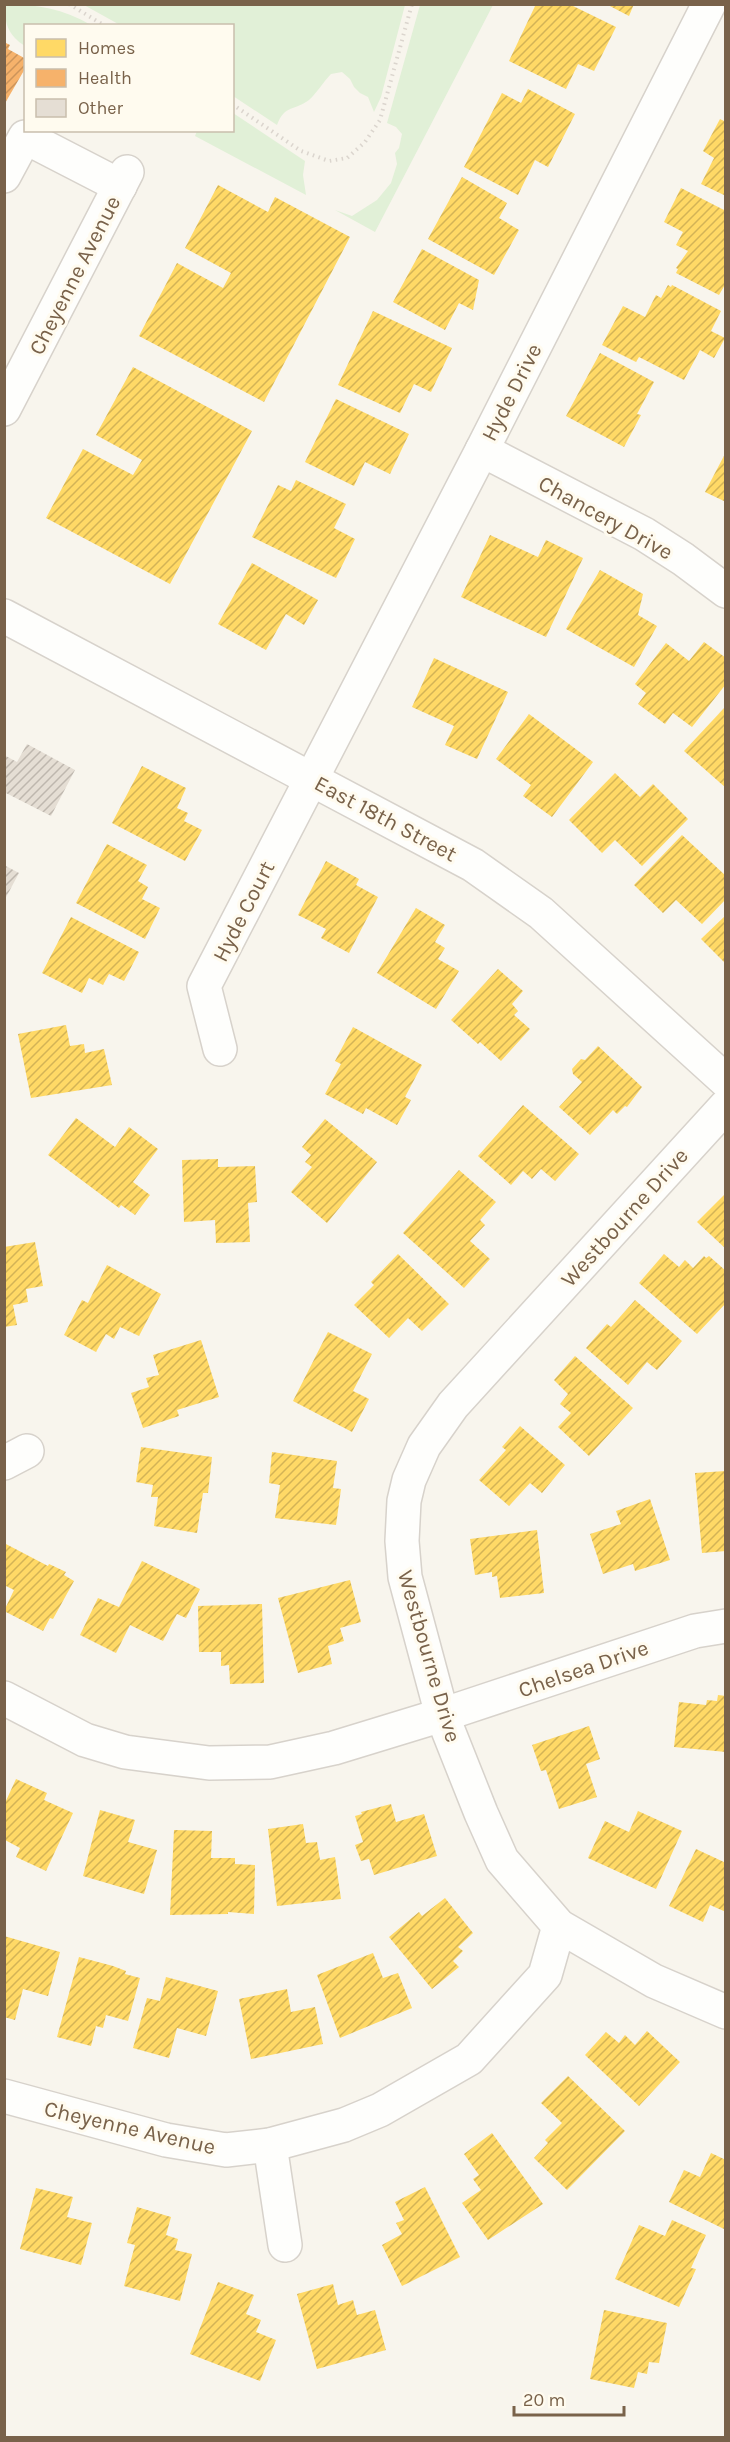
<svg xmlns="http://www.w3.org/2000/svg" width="730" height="2442" font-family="Karla,sans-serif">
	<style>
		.grass { fill: #e1f0d7 }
		.homes { fill: url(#homes-hatch) }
		.health { fill: url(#health-hatch) }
		.building { fill: url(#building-hatch) }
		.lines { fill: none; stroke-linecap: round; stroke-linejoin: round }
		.minor-casing { stroke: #d7d2cb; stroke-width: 36 }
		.path { stroke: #dbd5ce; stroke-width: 4; stroke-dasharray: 1.5 4.5; stroke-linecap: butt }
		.minor { stroke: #fefefc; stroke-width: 33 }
		.labels { text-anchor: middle; stroke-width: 6; stroke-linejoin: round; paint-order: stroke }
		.street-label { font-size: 22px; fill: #79624a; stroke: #fffbef }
	</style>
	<defs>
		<pattern id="homes-hatch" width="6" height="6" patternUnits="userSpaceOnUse" patternTransform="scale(1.5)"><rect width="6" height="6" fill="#ffd966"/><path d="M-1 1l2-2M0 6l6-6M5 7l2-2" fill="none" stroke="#d3b356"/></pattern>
		<pattern id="health-hatch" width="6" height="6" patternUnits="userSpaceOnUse" patternTransform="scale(1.5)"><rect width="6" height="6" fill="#f6b26b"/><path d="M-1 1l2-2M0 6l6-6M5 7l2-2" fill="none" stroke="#cc945a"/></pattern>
		<pattern id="building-hatch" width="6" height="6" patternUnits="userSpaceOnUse" patternTransform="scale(1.5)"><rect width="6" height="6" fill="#e5ded4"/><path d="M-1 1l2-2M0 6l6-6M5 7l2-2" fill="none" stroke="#beb7ae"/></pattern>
	</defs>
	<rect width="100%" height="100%" fill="#f8f5ed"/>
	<g class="grass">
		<path d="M5,4C36,4 64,9 91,25L26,26L25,46C9,36 4,24 5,4Z"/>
		<path d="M84,5H405L381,97L374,112L368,97L360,93L354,87L350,79L342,72L331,74C323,82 317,93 309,100C295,111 285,104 277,125L233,96L232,26L120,25Z"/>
		<polygon points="420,5 493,5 375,232 335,210 352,216 377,200 391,183 397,164 395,153 399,148 402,134 396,127 387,123"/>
		<polygon points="233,113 305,161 303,175 306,195 195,136 197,131 232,130"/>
	</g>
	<g class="homes">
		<polygon points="536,4 569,4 616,27 594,71 578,64 566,89 509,61"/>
		<polygon points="606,4 634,4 629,16"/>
		<polygon points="528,89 575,114 548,167 535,160 518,195 464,167 502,93 521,103"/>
		<polygon points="720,119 726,122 726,196 701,184 714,158 703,151"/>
		<polygon points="462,177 507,203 499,218 519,230 494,275 428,239"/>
		<polygon points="218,185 268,212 275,197 350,237 264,402 139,336 177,263 223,288 231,273 185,248"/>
		<polygon points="681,188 726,211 726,283 719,295 676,273 678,269 676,268 688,251 676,245 683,232 664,222"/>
		<polygon points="422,249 479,280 473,310 459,303 445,330 393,302"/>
		<polygon points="668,285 671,287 672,285 721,311 711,331 725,338 714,358 700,350 684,380 639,357 636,362 602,345 623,306 645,317 656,295 661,298"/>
		<polygon points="373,311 452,348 431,392 414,384 400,413 338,385"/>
		<polygon points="600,353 654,382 637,414 641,415 624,447 566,416"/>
		<polygon points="133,367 252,431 170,584 46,518 83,449 133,475 142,460 96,435"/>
		<polygon points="336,399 409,434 390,474 365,462 354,486 305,462"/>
		<polygon points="726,452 726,502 705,492"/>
		<polygon points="296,480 346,504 334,528 355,539 336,578 252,537 278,485 291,491"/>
		<polygon points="490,535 538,557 546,540 583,558 546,637 461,597"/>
		<polygon points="252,563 318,600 304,625 286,614 266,650 218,624"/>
		<polygon points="600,570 643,594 638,615 657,626 634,667 566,629"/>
		<polygon points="704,642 726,658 726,684 692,727 673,713 665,724 638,704 646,693 635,684 666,643 689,661"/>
		<polygon points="434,658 508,692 477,759 445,745 454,726 412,707"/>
		<polygon points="726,706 726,788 684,751"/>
		<polygon points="529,714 593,762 552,817 523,796 531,785 496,759"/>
		<polygon points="142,766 186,788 177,808 188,813 184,821 202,830 185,861 112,823"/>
		<polygon points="615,773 640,797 653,784 688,819 642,866 615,840 602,853 569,820"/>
		<polygon points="682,835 726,876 726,899 702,924 676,900 663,913 634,885"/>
		<polygon points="107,844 147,865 138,881 148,887 142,899 160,908 145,939 76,903"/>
		<polygon points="326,861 359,879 356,885 378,897 349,953 321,938 326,929 298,915"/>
		<polygon points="416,908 445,925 435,942 445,948 438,959 459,971 436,1009 377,973"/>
		<polygon points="726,915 726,964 701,939"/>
		<polygon points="71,917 139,952 124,981 109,974 103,985 89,978 82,993 42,973"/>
		<polygon points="498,969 523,991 512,1004 518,1011 514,1015 530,1029 501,1061 480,1042 478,1044 451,1020"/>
		<polygon points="66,1025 70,1046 84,1044 85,1053 104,1049 112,1085 31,1098 18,1034"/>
		<polygon points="353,1027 422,1065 405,1097 411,1100 397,1125 366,1108 363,1114 325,1094 341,1064 335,1061"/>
		<polygon points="598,1046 642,1087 627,1107 625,1106 617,1114 613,1110 590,1135 559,1107 582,1082 573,1074 572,1069 581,1059 585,1060"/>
		<polygon points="523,1105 579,1154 555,1181 541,1169 532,1179 523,1171 511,1185 478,1156"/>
		<polygon points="76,1118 115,1147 129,1127 158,1149 133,1182 150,1195 135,1215 121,1205 119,1208 48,1155"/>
		<polygon points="325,1119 377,1162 327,1223 291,1192 312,1167 305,1162 311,1155 302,1147"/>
		<polygon points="218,1159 218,1167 255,1166 257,1202 248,1203 250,1242 216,1243 215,1220 184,1222 182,1160"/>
		<polygon points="459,1170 496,1202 480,1220 485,1225 470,1241 490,1259 464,1288 403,1233"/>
		<polygon points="726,1193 726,1249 697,1222"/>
		<polygon points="35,1242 43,1286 26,1289 28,1302 13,1305 17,1325 4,1327 4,1247"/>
		<polygon points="398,1254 449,1304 422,1331 408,1318 389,1338 354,1305 374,1285 371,1282"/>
		<polygon points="664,1254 679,1267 685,1260 693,1268 704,1256 706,1258 709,1256 726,1271 726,1303 697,1334 639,1283"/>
		<polygon points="107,1265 161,1294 139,1336 120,1327 114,1339 106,1334 96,1352 64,1335 82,1300 88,1303"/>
		<polygon points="635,1300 682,1341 657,1370 647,1362 628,1385 586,1348 607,1324 611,1327"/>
		<polygon points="328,1332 372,1354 353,1391 369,1399 352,1432 293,1401"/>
		<polygon points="201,1340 219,1397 177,1410 179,1416 143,1428 131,1393 149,1387 146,1378 159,1375 153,1355"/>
		<polygon points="575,1356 633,1408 589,1456 558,1427 571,1413 560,1404 568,1394 554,1380"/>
		<polygon points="520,1426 565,1465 542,1493 530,1483 509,1506 479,1480 506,1450 502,1447"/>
		<polygon points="141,1447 212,1457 208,1493 203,1493 197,1533 154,1526 158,1497 151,1497 153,1485 136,1482"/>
		<polygon points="272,1452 337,1461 333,1488 341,1489 336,1525 275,1518 280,1485 269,1483"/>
		<polygon points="726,1471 726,1551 702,1553 695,1473"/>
		<polygon points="650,1499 670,1560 635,1571 633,1564 603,1574 590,1534 621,1524 616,1511"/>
		<polygon points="537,1530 544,1593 500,1598 497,1576 492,1577 492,1572 475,1575 470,1539"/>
		<polygon points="4,1543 48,1566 49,1564 66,1572 64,1575 74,1581 53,1619 50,1618 43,1631 4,1611 14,1590 4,1585"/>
		<polygon points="142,1561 200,1589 186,1618 177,1614 163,1641 130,1625 116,1653 80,1635 98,1598 119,1607"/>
		<polygon points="350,1580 361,1622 340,1628 344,1641 328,1646 332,1664 298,1673 278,1598"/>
		<polygon points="262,1604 264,1683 230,1684 229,1665 221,1666 221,1652 199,1652 198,1606"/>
		<polygon points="718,1695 726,1696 726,1752 674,1747 679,1702 706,1705 707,1700 717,1701"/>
		<polygon points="589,1726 600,1759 586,1764 597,1797 559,1809 546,1770 541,1771 532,1745"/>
		<polygon points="16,1779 47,1793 44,1800 73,1813 46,1871 16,1857 20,1848 5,1840 5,1803"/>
		<polygon points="391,1804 396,1822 424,1814 437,1856 374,1875 369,1859 361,1861 355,1845 363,1842 355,1816 362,1814 361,1812"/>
		<polygon points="100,1810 135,1820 128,1842 157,1850 144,1894 83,1876"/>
		<polygon points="638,1811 682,1831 656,1889 588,1858 605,1821 629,1832"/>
		<polygon points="303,1824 306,1843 317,1842 320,1860 335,1857 341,1899 277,1906 268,1829"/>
		<polygon points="174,1830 212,1831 211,1858 235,1858 235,1864 255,1865 254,1914 228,1912 228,1914 170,1915"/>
		<polygon points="696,1849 726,1863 726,1912 710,1905 703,1922 669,1906"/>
		<polygon points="445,1898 473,1933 458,1947 463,1951 453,1961 459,1967 432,1989 389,1937 419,1912 422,1916"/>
		<polygon points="4,1936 60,1952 48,1996 23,1989 15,2020 4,2017"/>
		<polygon points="373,1953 383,1978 398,1973 412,2008 340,2038 317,1975"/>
		<polygon points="79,1957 113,1966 126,1971 125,1974 140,1978 128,2021 106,2015 103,2028 96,2026 91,2046 57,2037"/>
		<polygon points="166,1977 218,1991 206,2036 177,2028 169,2058 133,2048 147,1998 160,2001"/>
		<polygon points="287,1989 291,2012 315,2007 323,2044 251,2059 239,1999"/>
		<polygon points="647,2031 680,2062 639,2106 585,2055 606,2032 619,2043 625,2035 635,2045"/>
		<polygon points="568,2076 625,2131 567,2190 534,2158 548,2143 545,2140 562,2123 541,2103"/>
		<polygon points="492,2133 543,2204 488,2240 462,2203 481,2190 473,2179 479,2175 464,2154"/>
		<polygon points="711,2153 726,2160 726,2230 669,2202 684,2170 700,2177"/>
		<polygon points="425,2187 460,2257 402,2286 382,2245 402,2234 396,2223 404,2220 395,2202"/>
		<polygon points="36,2188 73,2197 67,2217 92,2223 81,2265 20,2249"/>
		<polygon points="137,2207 171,2217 166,2235 178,2239 175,2250 192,2254 180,2301 124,2286 135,2245 127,2243"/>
		<polygon points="672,2220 706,2235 691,2268 696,2269 679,2307 615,2279 639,2225 665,2236"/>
		<polygon points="218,2282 254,2295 246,2314 261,2320 256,2332 276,2340 260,2381 190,2354"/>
		<polygon points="333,2284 338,2305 353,2300 357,2315 375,2310 386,2350 317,2369 297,2294"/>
		<polygon points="604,2310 667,2323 659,2363 649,2362 647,2374 638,2372 634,2388 590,2379"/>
	</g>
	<polygon class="health" points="4,42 10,45 8,49 26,59 26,67 4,105"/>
	<g class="building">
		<polygon points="27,744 75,770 51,816 4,792 4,755 17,762"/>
		<polygon points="4,865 19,873 4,901"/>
	</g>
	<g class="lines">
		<defs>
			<g id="minor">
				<polyline points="4,176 25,137 120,186"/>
				<polyline points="4,409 127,172"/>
				<polyline points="482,450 644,534 683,559 726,591"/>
				<polyline points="4,616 473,865 541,913 726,1081"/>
				<polyline points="220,1049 204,986 482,450 709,4"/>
				<polyline points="726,1106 453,1405 424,1446 409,1480 404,1501 402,1541 405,1577 442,1715 481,1813 502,1860 559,1926 654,1981 726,2012"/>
				<polyline points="4,1463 27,1451"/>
				<polyline points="4,1698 85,1740 125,1752 209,1763 270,1762 334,1748 442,1715 695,1631 726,1626"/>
				<polyline points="4,2096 166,2140 226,2150 270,2145 344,2125 380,2110 469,2059 545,1975 559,1926"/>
				<polyline points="270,2145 285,2245"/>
			</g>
		</defs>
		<use href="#minor" class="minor-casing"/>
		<g class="path">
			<polyline points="69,4 105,26"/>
			<polyline points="232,104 301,151 329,161 347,158 365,142 380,120 412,4"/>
		</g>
		<use href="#minor" class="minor"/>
	</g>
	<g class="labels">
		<g class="street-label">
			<text transform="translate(74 275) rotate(-63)" y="8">Cheyenne Avenue</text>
			<text transform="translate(511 392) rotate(-63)" y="8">Hyde Drive</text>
			<text transform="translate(606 517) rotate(29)" y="8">Chancery Drive</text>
			<text transform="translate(386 818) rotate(28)" y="8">East 18th Street</text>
			<text transform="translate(243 911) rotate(-63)" y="8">Hyde Court</text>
			<text transform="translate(624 1217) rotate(-48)" y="8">Westbourne Drive</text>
			<text transform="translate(430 1656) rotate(74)" y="8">Westbourne Drive</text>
			<text transform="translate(583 1668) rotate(-19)" y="8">Chelsea Drive</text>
			<text transform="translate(130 2127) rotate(13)" y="8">Cheyenne Avenue</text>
		</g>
	</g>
	<rect width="730" height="2442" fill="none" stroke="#79624a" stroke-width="12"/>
	<rect x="24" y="24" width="210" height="108" fill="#fffbef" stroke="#c9bead" stroke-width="1.5"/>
	<rect x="36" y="39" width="30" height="18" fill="#ffd966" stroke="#c9bead" stroke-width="1.5"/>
	<text x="78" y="54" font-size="18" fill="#79624a">Homes</text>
	<rect x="36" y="69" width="30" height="18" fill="#f6b26b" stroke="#c9bead" stroke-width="1.5"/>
	<text x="78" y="84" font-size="18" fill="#79624a">Health</text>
	<rect x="36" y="99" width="30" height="18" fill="#e5ded4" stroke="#c9bead" stroke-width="1.5"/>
	<text x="78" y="114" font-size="18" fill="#79624a">Other</text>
	<path d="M514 2406v9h110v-9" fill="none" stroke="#79624a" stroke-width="3"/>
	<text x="523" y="2406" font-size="18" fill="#79624a" stroke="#fffbef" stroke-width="4.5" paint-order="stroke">20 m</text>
</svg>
